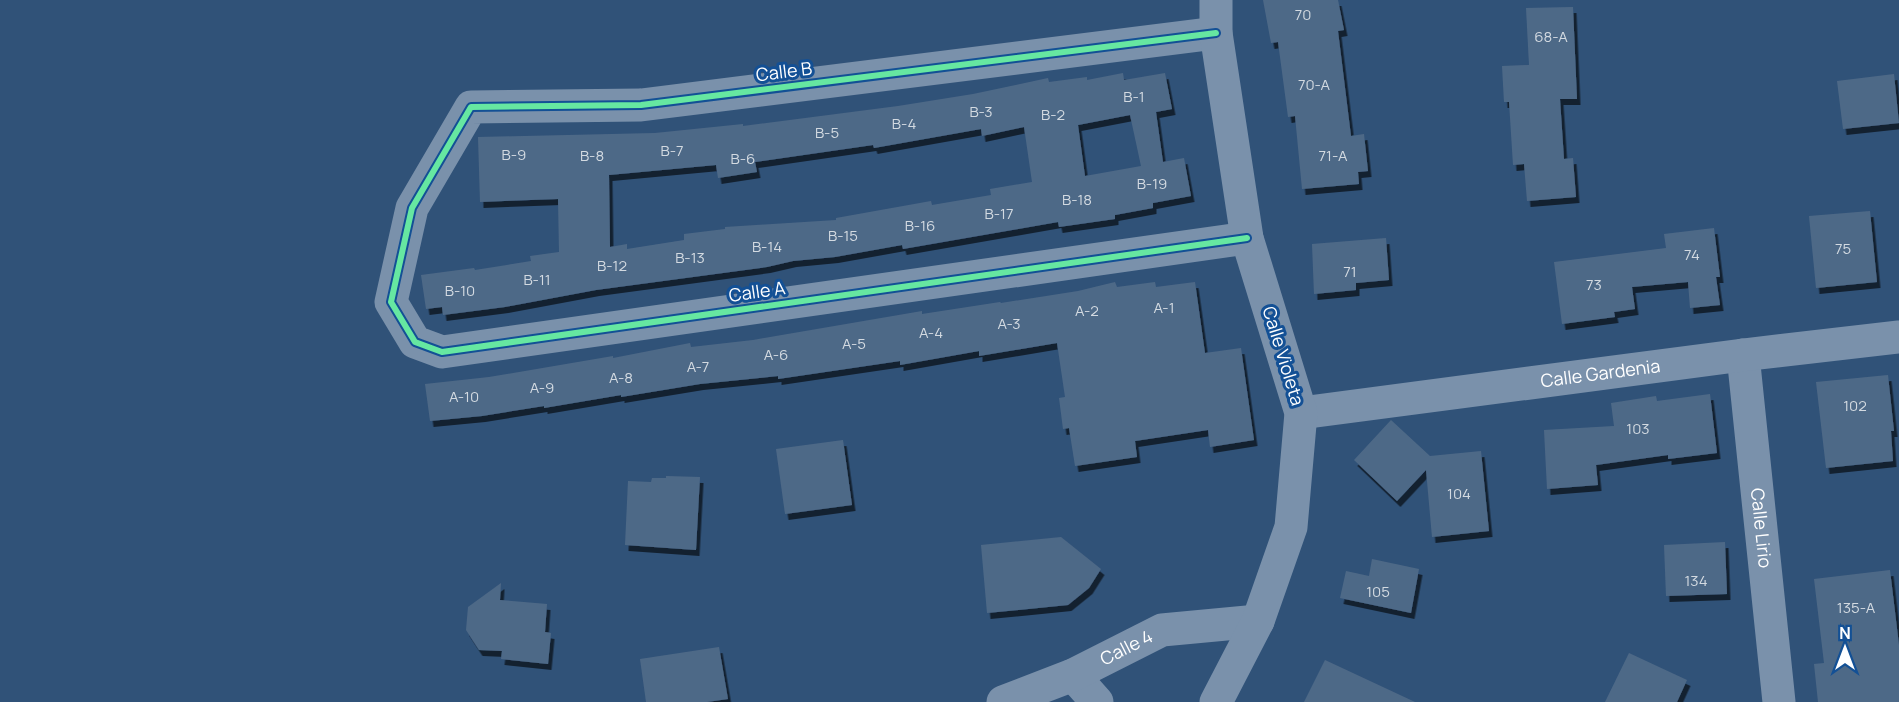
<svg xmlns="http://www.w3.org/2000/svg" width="1899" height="702" font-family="Manrope,sans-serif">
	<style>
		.building { fill: #4e6987; fill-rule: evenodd; filter: url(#shadow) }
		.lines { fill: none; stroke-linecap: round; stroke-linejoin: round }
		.minor { stroke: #7a91ab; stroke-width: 33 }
		.cycleway-casing { stroke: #135095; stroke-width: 10 }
		.cycleway { stroke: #66e7a1; stroke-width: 6 }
		.labels { text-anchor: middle; stroke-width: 6; stroke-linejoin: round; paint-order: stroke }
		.number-label { font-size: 15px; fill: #d3dae1 }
		.street-label { font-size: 18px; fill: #fff; stroke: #135095 }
	</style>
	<defs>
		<filter id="shadow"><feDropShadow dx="3.5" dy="6" stdDeviation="0" flood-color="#0009"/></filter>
	</defs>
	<rect width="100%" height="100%" fill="#305278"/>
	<g class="building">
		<polygon points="1263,0 1338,0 1344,30 1338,31 1351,136 1364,134 1368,171 1358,172 1359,184 1302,189 1295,116 1288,117 1278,42 1271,43"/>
		<polygon points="1573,7 1577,99 1560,99 1564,159 1573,158 1576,197 1527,201 1524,164 1513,165 1509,102 1504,102 1502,66 1529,65 1526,8"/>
		<path d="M1123,73L1124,80L1165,73L1172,109L1156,112L1163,162L1184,158L1191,196L1153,203V208L1115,215V219L1059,227L1058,222L903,249L902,245L835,257L793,261L767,267L596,290L505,307L443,315L442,307L426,309L421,275L474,268L475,270L531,261L530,256L559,252L558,199L480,202L478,137L655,133L743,124V126L898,106L973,94L1048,78L1049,82L1087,77V80ZM1130,115L1141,166L1085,176L1078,125ZM1024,127L1032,182L990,189L991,195L932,205L931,201L836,218V220L725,227V229L684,234V240L627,249V244L610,247L609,175L716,165L718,178L757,172L755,162L873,145L874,148L981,129L982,136Z"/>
		<polygon points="1894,74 1899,123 1843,129 1837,81"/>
		<polygon points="1870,211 1877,282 1816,288 1809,216"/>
		<polygon points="1714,228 1720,277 1716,277 1720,305 1690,308 1688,282 1632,287 1635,309 1614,312 1615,317 1562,324 1554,262 1666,248 1664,234"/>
		<polygon points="1386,238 1389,280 1356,283 1356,290 1314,294 1312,244"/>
		<polygon points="1115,282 1117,287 1155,282 1156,287 1195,282 1205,353 1241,348 1254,440 1210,447 1208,430 1135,441 1137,457 1075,466 1069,428 1063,429 1059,398 1065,397 1057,343 979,356 979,351 900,365 900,361 778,379 778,376 700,384 621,397 621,395 544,408 544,406 482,416 430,421 425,384 489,377 613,356 613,358 690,343 691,347 753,340 922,311 922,314 1000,302 1001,303 1078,291"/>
		<polygon points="1888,375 1894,431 1891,431 1893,461 1826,468 1816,382"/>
		<polygon points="1710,394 1717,453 1668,459 1668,455 1596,465 1598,485 1547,489 1544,430 1614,426 1611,403 1656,396 1657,401"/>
		<polygon points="1391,420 1430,456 1481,451 1489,531 1432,537 1426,470 1397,501 1354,460"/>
		<polygon points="843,440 852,505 785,514 776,449"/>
		<polygon points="666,476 700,477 696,550 625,545 628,481 651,482 652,478 666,478"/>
		<polygon points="1061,537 1101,569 1089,588 1068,605 987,613 981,545"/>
		<polygon points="1725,542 1727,594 1666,596 1664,545"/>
		<polygon points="1372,559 1419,569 1411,613 1340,598 1346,571 1369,576"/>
		<polygon points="1890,570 1899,645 1899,702 1818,702 1814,664 1824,663 1814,579"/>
		<polygon points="501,583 500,600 547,604 545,632 551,633 548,664 501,659 502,651 479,650 466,630 468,607"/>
		<polygon points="719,647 728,699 707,702 646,702 640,659"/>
		<polygon points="1629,653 1687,680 1677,702 1605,702"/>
		<polygon points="1325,660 1415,702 1304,702"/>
	</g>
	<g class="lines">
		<g class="minor">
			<polyline points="1216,33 641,105 471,107 412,208 391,302 415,342 442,352 1247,238"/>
			<path id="s1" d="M1743,355L1779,702"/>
			<path id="s2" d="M1301,413L1743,355L1899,337"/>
			<polyline points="1073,675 1097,702"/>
			<path id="s3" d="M1003,702L1073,675L1162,630L1258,621"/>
			<polyline points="1216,702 1258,621 1291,527 1301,413 1247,238 1216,33 1216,0"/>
		</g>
		<defs>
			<polyline id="cycleway" points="1216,33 641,105 471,107 412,208 391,302 415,342 442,352 1247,238"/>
		</defs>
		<use href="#cycleway" class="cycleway-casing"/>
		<use href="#cycleway" class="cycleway"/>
	</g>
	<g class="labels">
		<g class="number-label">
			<text x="1303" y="20">70</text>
			<text x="1551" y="42">68-A</text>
			<text x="1314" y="90">70-A</text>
			<text x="1134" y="102">B-1</text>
			<text x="981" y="117">B-3</text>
			<text x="1053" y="120">B-2</text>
			<text x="904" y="129">B-4</text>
			<text x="827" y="138">B-5</text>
			<text x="672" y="156">B-7</text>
			<text x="514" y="160">B-9</text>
			<text x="592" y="161">B-8</text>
			<text x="1333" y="161">71-A</text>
			<text x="743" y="164">B-6</text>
			<text x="1152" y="189">B-19</text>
			<text x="1077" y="205">B-18</text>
			<text x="999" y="219">B-17</text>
			<text x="920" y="231">B-16</text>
			<text x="843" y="241">B-15</text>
			<text x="767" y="252">B-14</text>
			<text x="1843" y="254">75</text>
			<text x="1692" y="260">74</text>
			<text x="690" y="263">B-13</text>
			<text x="612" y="271">B-12</text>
			<text x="1350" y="277">71</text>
			<text x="537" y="285">B-11</text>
			<text x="1594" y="290">73</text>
			<text x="460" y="296">B-10</text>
			<text x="1164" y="313">A-1</text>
			<text x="1087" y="316">A-2</text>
			<text x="1009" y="329">A-3</text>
			<text x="931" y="338">A-4</text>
			<text x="854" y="349">A-5</text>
			<text x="776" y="360">A-6</text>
			<text x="698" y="372">A-7</text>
			<text x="621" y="383">A-8</text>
			<text x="542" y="393">A-9</text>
			<text x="464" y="402">A-10</text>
			<text x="1855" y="411">102</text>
			<text x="1638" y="434">103</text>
			<text x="1459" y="499">104</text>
			<text x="1696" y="586">134</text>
			<text x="1378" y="597">105</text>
			<text x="1856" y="613">135-A</text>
		</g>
		<g class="street-label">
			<text transform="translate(784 72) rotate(-7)" y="6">Calle B</text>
			<text transform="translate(757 292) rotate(-8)" y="6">Calle A</text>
			<text transform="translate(1283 356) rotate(73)" y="6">Calle Violeta</text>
			<text dy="6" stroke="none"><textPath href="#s2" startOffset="302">Calle Gardenia</textPath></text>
			<text dy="6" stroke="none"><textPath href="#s1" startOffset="174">Calle Lirio</textPath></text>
			<text dy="6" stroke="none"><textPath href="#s3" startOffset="135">Calle 4</textPath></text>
		</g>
	</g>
	<g transform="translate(1845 648)" stroke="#135095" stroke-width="4.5" paint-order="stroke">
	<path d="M0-4.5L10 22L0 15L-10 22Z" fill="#ffffff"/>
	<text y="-9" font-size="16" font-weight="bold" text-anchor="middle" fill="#ffffff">N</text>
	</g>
</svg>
